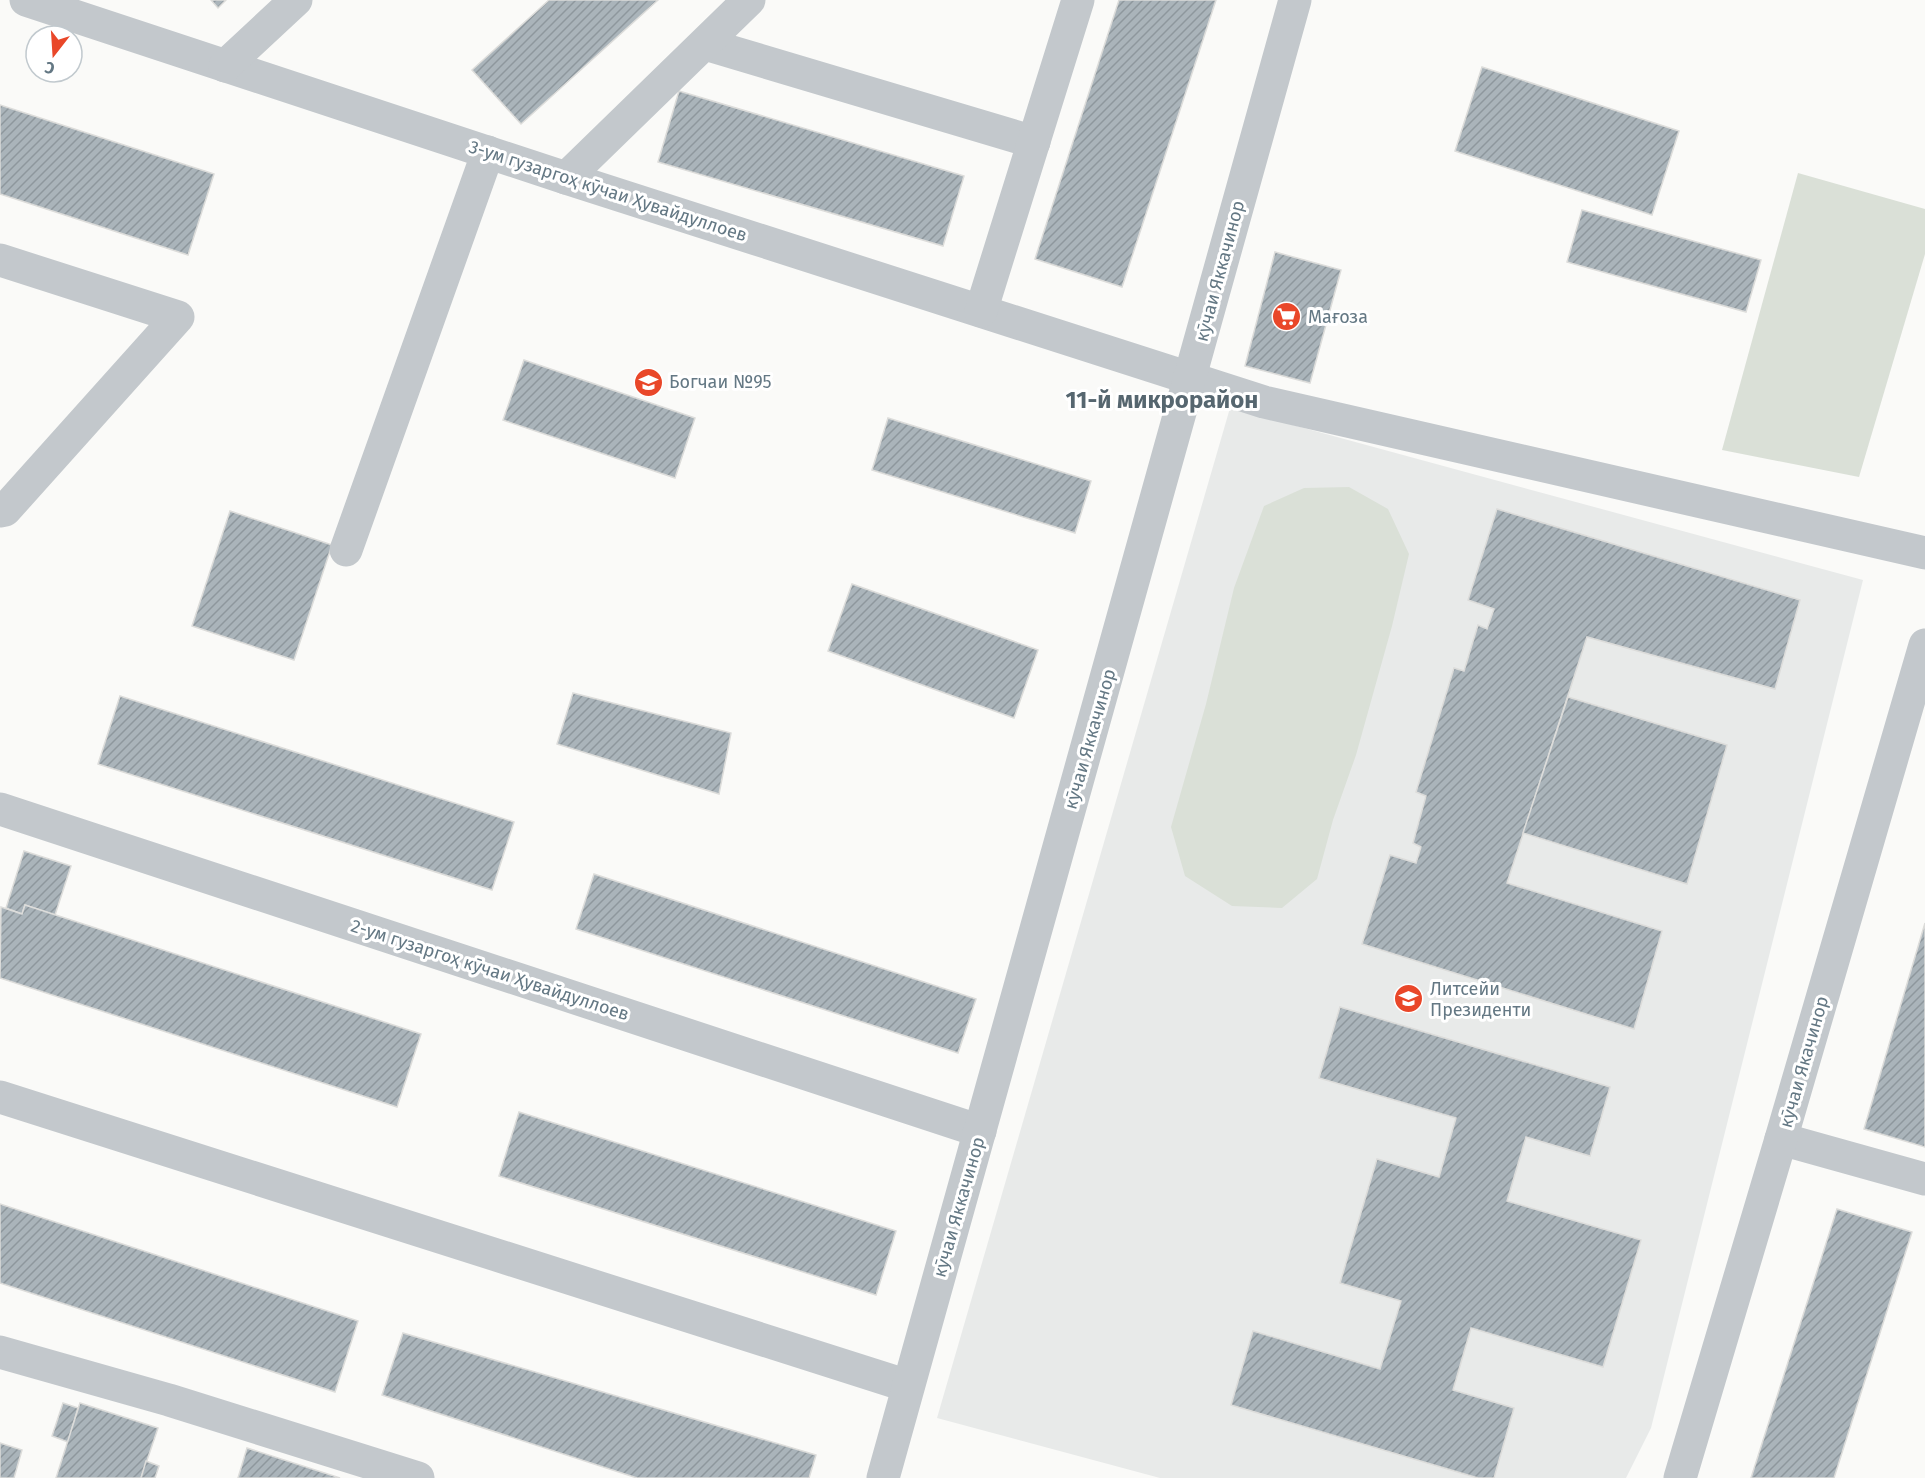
<svg xmlns="http://www.w3.org/2000/svg" width="1925" height="1478" font-family="'Fira Sans',sans-serif">
	<style>
		.built { fill: #e8eae9 }
		.grass { fill: #dae0d7 }
		.building { fill: url(#building-hatch); stroke: #dcdcda; stroke-width: 1.5 }
		.lines { fill: none; stroke-linecap: round; stroke-linejoin: round }
		.minor { stroke: #c3c8cc; stroke-width: 33 }
		.labels { text-anchor: middle; stroke-width: 6; stroke-linejoin: round; paint-order: stroke }
		.street-label { font-size: 18px; fill: #647884; stroke: #fff }
		.poi-label { font-size: 18px; fill: #647884; stroke: #fff; text-anchor: start }
		.district-label { font-size: 24px; font-weight: bold; fill: #56666f; stroke: #fff }
	</style>
	<defs>
		<pattern id="building-hatch" width="6" height="6" patternUnits="userSpaceOnUse" patternTransform="scale(1.5)"><rect width="6" height="6" fill="#aab4ba"/><path d="M-1 1l2-2M0 6l6-6M5 7l2-2" fill="none" stroke="#8e979d"/></pattern>
	</defs>
	<rect width="100%" height="100%" fill="#fafaf8"/>
	<polygon class="built" points="1230,408 1863,580 1651,1428 1626,1478 1160,1478 937,1418"/>
	<g class="grass">
		<polygon points="1798,173 1925,209 1925,254 1859,477 1722,450"/>
		<polygon points="1349,487 1388,509 1409,554 1392,626 1356,755 1333,820 1317,879 1282,908 1232,906 1185,876 1171,827 1206,704 1234,588 1264,506 1304,488"/>
	</g>
	<g class="building">
		<polygon points="211,0 226,0 218,8"/>
		<polygon points="549,0 658,0 521,124 472,70"/>
		<polygon points="1119,0 1216,0 1122,287 1035,259"/>
		<polygon points="1482,67 1679,131 1652,215 1455,151"/>
		<polygon points="679,91 964,176 943,246 658,162"/>
		<polygon points="0,105 214,174 188,255 0,194"/>
		<polygon points="1582,210 1761,260 1746,312 1567,262"/>
		<polygon points="1275,252 1341,270 1310,383 1245,366"/>
		<polygon points="524,360 695,418 675,478 503,420"/>
		<polygon points="888,418 1091,481 1075,533 872,470"/>
		<polygon points="1497,509 1800,600 1775,689 1587,637 1507,883 1662,931 1634,1029 1362,944 1390,855 1416,863 1421,847 1413,843 1426,796 1416,792 1454,668 1464,671 1478,625 1487,629 1494,609 1468,600"/>
		<polygon points="230,511 332,545 294,660 192,626"/>
		<polygon points="852,584 1038,650 1014,718 828,651"/>
		<polygon points="573,693 731,733 719,794 557,744"/>
		<polygon points="120,696 514,822 492,890 98,764"/>
		<polygon points="1568,697 1727,745 1687,884 1523,833"/>
		<polygon points="24,851 71,866 55,915 25,905 22,914 6,908"/>
		<polygon points="594,874 976,999 958,1053 576,929"/>
		<polygon points="25,905 421,1034 397,1107 0,978 1,907 22,914"/>
		<polygon points="1925,923 1925,1147 1864,1129"/>
		<polygon points="1340,1007 1610,1087 1590,1156 1526,1137 1507,1201 1641,1240 1603,1367 1471,1328 1453,1390 1514,1408 1494,1478 1478,1478 1231,1405 1253,1331 1380,1369 1401,1301 1340,1283 1377,1159 1439,1177 1456,1118 1319,1078"/>
		<polygon points="519,1112 896,1231 876,1295 499,1176"/>
		<polygon points="0,1204 358,1321 335,1392 0,1283"/>
		<polygon points="1837,1209 1912,1232 1834,1478 1751,1478"/>
		<polygon points="403,1333 816,1455 809,1478 637,1478 382,1395"/>
		<polygon points="63,1403 78,1408 68,1442 52,1436"/>
		<polygon points="80,1403 158,1428 141,1478 56,1478"/>
		<polygon points="0,1443 22,1450 14,1478 0,1478"/>
		<polygon points="247,1448 340,1478 238,1478"/>
		<polygon points="146,1461 159,1466 155,1478 141,1478"/>
	</g>
	<g class="lines">
		<g class="minor">
			<polyline points="26,0 566,178 1264,402 1925,553"/>
			<polyline points="705,44 1034,142"/>
			<polyline points="225,66 296,0"/>
			<polyline points="566,178 749,0"/>
			<polyline points="0,260 178,317 5,510 0,511"/>
			<polyline points="981,311 1078,0"/>
			<polyline points="346,550 488,152"/>
			<polyline points="0,809 980,1131"/>
			<polyline points="0,1097 908,1386"/>
			<polyline points="1781,1139 1925,1179"/>
			<polyline points="0,1352 169,1400 418,1478"/>
			<polyline points="883,1478 1295,0"/>
			<polyline points="1680,1478 1781,1139 1925,645"/>
		</g>
	</g>
	<defs>
		<symbol id="supermarket-disc" viewBox="-11 -11 22 22"><circle r="9.5" fill="#e94729" stroke="#fff"/><path d="M-6-5.5h2.5l.6 2H6L4.5 2H-2.5L-4.4-4H-6ZM-1.5 3.2a1.3 1.3 0 1 0 .1 0ZM3 3.2a1.3 1.3 0 1 0 .1 0Z" fill="#fff"/></symbol>
		<symbol id="school-disc" viewBox="-11 -11 22 22"><circle r="9.5" fill="#e94729" stroke="#fff"/><path d="M0-5L7-2L0 1L-7-2ZM-4 1L0 2.5L4 1V4Q0 6-4 4Z" fill="#fff"/></symbol>
	</defs>
	<g fill-rule="evenodd">
		<use href="#supermarket-disc" x="1270" y="300" width="33" height="33"/>
		<use href="#school-disc" x="632" y="366" width="33" height="33"/>
		<use href="#school-disc" x="1392" y="982" width="33" height="33"/>
	</g>
	<g class="labels">
		<g class="street-label">
			<text transform="translate(608 191) rotate(18)" y="6">3-ум гузаргоҳ кӯчаи Ҳувайдуллоев</text>
			<text transform="translate(1220 271) rotate(-75)" y="6">кӯчаи Яккачинор</text>
			<text transform="translate(1090 739) rotate(-74)" y="6">кӯчаи Яккачинор</text>
			<text transform="translate(490 970) rotate(18)" y="6">2-ум гузаргоҳ кӯчаи Ҳувайдуллоев</text>
			<text transform="translate(1804 1062) rotate(-74)" y="6">кӯчаи Якачинор</text>
			<text transform="translate(959 1207) rotate(-74)" y="6">кӯчаи Яккачинор</text>
		</g>
		<g class="poi-label">
			<text x="1308" y="323">Мағоза</text>
			<text x="669" y="388">Богчаи №95</text>
			<text x="1430" y="995">Литсейи<tspan x="1430" dy="21">Президенти</tspan></text>
		</g>
		<g class="district-label">
			<text x="1162" y="408">11-й микрорайон</text>
		</g>
	</g>
	<g transform="translate(54 54) rotate(197)"><circle r="28" fill="#ffffff" stroke="#c1c9ce" stroke-width="1.5"/>
	<path d="M0-4.5L10 22L0 15L-10 22Z" fill="#e94729"/>
	<text y="-9" font-size="16" font-weight="bold" text-anchor="middle" fill="#647884">С</text>
	</g>
</svg>
